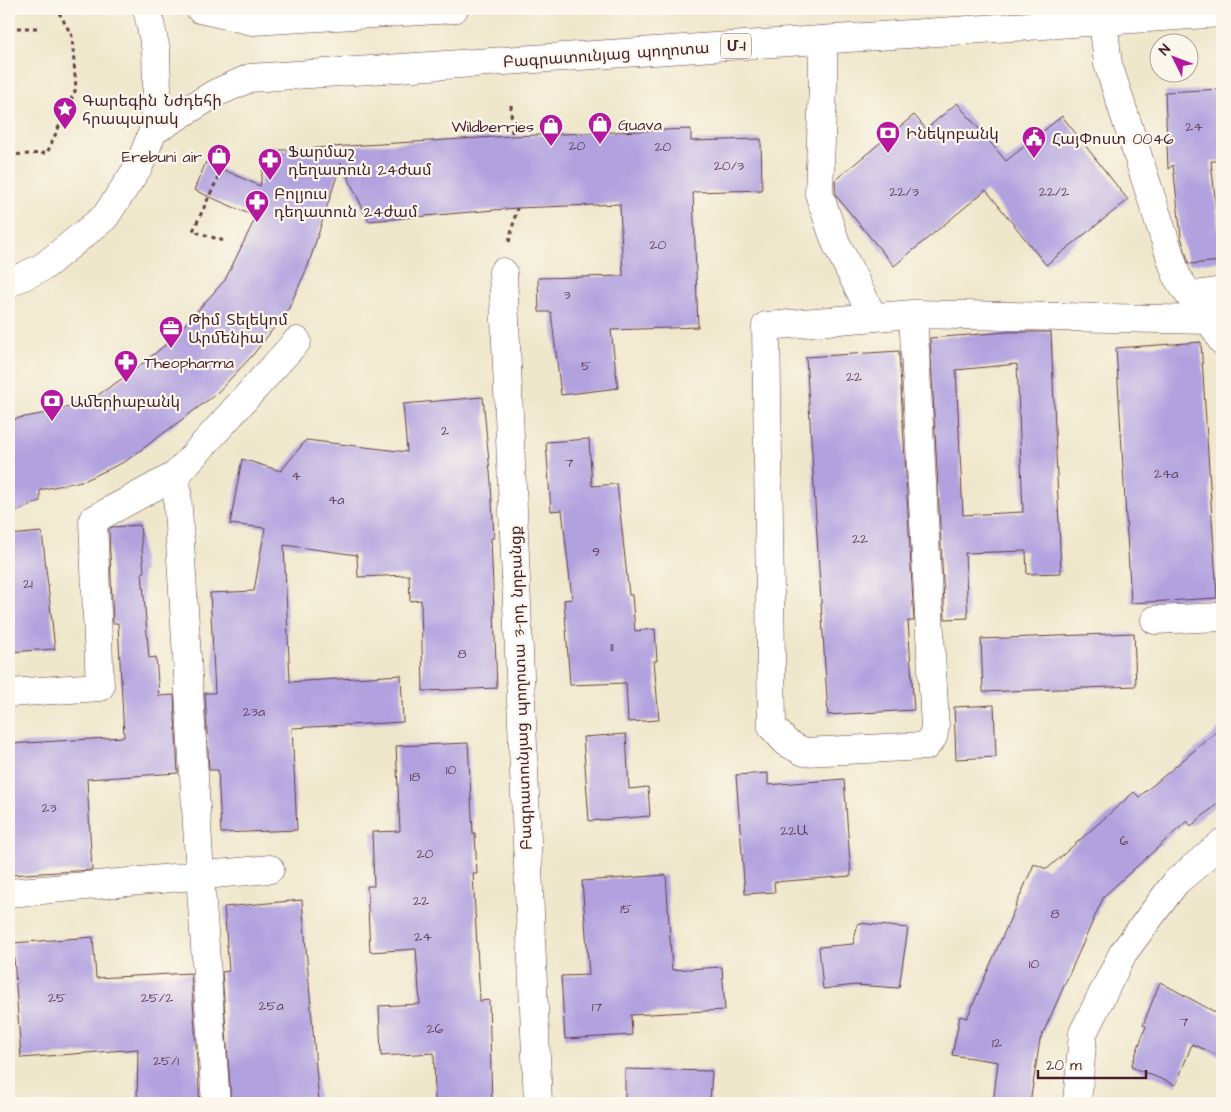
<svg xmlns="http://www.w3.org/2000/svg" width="1231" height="1112" font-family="'Architects Daughter','Noto Sans Armenian',sans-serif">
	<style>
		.building { fill: #b1a2df; fill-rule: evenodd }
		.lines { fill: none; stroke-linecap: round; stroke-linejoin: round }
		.minor-casing { stroke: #633d43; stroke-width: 29 }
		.major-casing { stroke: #633d43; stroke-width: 29 }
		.path { stroke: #633d43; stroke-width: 3; stroke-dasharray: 4 4; stroke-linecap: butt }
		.minor { stroke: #fff; stroke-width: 28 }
		.major { stroke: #fff; stroke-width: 28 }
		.labels { text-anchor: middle; stroke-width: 4.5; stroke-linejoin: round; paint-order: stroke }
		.number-label { font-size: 14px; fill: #644058 }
		.shield { fill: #fbf7ec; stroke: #7f6065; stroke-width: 1 }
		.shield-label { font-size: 15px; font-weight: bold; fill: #4a1f2b }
		.street-label { font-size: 16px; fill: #4a1f2b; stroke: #fbf7ec }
		.poi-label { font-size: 16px; fill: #4a1f2b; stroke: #fbf7ec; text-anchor: start }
	</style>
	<rect width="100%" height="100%" fill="#fbf7ec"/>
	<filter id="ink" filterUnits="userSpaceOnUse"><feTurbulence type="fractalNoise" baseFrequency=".02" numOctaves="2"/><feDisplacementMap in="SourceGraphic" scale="10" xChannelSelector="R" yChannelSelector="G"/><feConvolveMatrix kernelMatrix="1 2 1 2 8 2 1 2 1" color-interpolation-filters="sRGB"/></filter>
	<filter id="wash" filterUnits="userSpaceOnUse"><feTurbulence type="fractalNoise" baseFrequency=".0096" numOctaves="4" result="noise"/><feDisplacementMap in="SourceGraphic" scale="20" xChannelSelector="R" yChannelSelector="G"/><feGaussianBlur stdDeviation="1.12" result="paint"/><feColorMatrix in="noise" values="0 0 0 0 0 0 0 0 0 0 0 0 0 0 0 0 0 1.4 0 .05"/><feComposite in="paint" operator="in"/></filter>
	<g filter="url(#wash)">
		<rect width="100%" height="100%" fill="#efe7cb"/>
		<g id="blocks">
			<g class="building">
				<polygon points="1222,89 1222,161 1211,161 1222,261 1189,264 1181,237 1173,165 1168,169 1165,92"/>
				<polygon points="957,103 1006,161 1062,116 1128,200 1046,265 986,190 894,266 836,196 835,180 914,115 926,129"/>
				<polygon points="691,129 691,141 761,139 762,190 693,192 698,327 611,330 618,388 561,395 551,312 539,312 538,278 623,276 620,204 517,208 369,221 341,163 308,266 288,310 252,356 215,395 126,461 86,480 40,490 40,501 9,515 9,420 57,411 95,397 132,372 170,341 225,280 256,217 194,190 206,162 260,186 266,151 512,136"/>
				<path d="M1008,332H1051L1061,573L1027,574L1026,551L965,553L968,618L945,619L930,338ZM1017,364L1023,512L963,515L956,370Z"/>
				<polygon points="1201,342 1217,598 1131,603 1116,348"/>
				<polygon points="899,351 914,621 908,621 914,710 828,715 806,357"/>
				<polygon points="483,397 491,483 494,538 491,538 497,688 423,691 421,600 410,601 409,575 358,577 357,555 284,545 290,682 401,675 403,722 292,728 297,830 221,833 218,770 209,770 205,693 215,693 210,593 254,591 265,528 230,524 242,459 281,471 306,440 407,452 403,404"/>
				<polygon points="589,439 592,486 617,484 629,595 632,595 635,631 655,629 657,661 654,661 659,720 628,722 626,683 570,685 564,600 572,599 562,510 551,511 546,442"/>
				<polygon points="140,525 144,572 142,572 149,658 156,657 159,696 174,695 178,773 87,779 92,870 9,875 9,744 124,737 118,623 113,623 109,529 112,527"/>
				<polygon points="42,532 55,649 9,652 9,535"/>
				<polygon points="1134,633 1136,686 983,692 981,639"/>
				<polygon points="994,705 996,757 956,759 954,707"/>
				<polygon points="1222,727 1222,800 1191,826 1187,821 1104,896 1040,1040 1030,1103 993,1103 998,1062 952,1055 960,1016 967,1018 1034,864 1047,869 1134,792 1139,797"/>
				<polygon points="626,734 629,789 648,787 650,816 589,821 583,737"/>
				<polygon points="468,743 473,833 475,833 477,874 473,874 480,1001 489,1000 492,1103 435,1103 434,1053 381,1056 379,1006 420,1004 416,949 370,952 367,886 374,886 372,832 400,831 396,746"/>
				<polygon points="768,773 768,785 844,779 851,876 774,882 775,892 745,894 736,775"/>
				<polygon points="666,875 672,970 722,967 725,1010 631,1015 632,1035 565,1039 561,976 589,975 582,881"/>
				<polygon points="302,900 319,1103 231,1103 222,972 229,971 224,907"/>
				<polygon points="858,923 908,928 899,988 855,985 823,989 819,947 853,944"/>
				<polygon points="93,937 96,978 191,973 200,1103 137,1103 138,1049 21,1058 13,943"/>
				<polygon points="1160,982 1222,1016 1222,1057 1192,1044 1176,1085 1131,1067 1146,1026 1143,1025"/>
				<polygon points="625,1069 712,1071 710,1103 625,1103"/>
			</g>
		</g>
	</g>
	<g filter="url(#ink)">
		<use href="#blocks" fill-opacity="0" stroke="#633d43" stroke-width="1"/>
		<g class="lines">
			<defs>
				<g id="minor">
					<polyline points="1103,21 1108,64 1177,277 1190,296 1210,320 1222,341"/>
					<polyline points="823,40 823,84 819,194 836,243 873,317"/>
					<polyline points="503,272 538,1103"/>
					<polyline points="1190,296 1222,291"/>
					<polyline points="913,314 935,727 933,737 926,746 804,752 787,743 772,727 766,326 913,314 1210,320"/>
					<polyline points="1155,620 1220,617 1222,615"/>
					<polyline points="9,693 100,687 93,520 176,475"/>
					<polyline points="9,893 270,869"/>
					<polyline points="216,1103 200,875 176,475 297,341"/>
					<polyline points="1077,1103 1083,1033 1123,953 1176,882 1222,843"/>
				</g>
				<g id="major">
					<polyline points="200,9 253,21 454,9"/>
					<polyline points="153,131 216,93 250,78 1222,13"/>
					<polyline points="9,283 43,267 105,217 139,166 153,131 157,89 156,50 147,9"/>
				</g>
			</defs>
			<use href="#minor" class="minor-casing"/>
			<use href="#major" class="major-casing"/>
			<g class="path">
				<polyline points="9,28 38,28"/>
				<polyline points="511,105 512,136"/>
				<polyline points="9,155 47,153 76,89 72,36 57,9"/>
				<polyline points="222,169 193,231 224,241"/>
				<polyline points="509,242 517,208"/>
			</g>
			<use href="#minor" class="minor"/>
			<use href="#major" class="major"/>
		</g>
	</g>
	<defs>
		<symbol id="sight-pin" viewBox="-11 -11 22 30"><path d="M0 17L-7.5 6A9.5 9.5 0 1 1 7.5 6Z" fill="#b5179e" stroke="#fbf7ec"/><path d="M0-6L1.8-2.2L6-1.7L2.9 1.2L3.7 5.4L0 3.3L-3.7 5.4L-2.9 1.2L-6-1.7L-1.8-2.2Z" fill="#fff"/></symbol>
		<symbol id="shop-pin" viewBox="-11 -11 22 30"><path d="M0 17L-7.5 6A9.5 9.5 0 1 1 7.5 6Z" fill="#b5179e" stroke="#fbf7ec"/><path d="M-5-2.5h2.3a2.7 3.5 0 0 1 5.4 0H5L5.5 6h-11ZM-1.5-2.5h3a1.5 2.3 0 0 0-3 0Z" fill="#fff"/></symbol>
		<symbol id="bank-pin" viewBox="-11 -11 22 30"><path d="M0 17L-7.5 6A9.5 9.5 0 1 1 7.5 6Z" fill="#b5179e" stroke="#fbf7ec"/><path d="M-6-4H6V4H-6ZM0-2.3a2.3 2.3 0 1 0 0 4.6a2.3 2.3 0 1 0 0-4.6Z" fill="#fff"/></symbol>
		<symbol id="civic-pin" viewBox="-11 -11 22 30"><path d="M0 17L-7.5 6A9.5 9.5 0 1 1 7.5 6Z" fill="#b5179e" stroke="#fbf7ec"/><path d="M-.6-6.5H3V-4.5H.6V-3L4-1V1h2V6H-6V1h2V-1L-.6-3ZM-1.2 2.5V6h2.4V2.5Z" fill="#fff"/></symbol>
		<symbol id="pharmacy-pin" viewBox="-11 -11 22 30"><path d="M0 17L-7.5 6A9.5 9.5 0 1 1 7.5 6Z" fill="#b5179e" stroke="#fbf7ec"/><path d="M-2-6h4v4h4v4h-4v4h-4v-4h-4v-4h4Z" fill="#fff"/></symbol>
		<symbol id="office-pin" viewBox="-11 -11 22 30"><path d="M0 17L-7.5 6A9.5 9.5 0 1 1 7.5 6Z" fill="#b5179e" stroke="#fbf7ec"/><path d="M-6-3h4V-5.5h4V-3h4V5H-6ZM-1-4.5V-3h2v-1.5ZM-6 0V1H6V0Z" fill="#fff"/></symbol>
	</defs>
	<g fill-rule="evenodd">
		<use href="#sight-pin" x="51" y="95" width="28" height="38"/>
		<use href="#shop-pin" x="586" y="110" width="28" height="38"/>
		<use href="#shop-pin" x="537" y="112" width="28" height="38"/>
		<use href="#bank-pin" x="874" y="119" width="28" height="38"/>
		<use href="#civic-pin" x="1020" y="124" width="28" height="38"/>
		<use href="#shop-pin" x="205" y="142" width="28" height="38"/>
		<use href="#pharmacy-pin" x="256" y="146" width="28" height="38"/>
		<use href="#pharmacy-pin" x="243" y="188" width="28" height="38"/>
		<use href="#office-pin" x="157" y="314" width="28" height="38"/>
		<use href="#pharmacy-pin" x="112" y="348" width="28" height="38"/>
		<use href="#bank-pin" x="38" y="387" width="28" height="38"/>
	</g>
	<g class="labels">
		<g class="number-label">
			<text x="1194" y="131">24</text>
			<text x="577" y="150">20</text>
			<text x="663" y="151">20</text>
			<text x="729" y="170">20/3</text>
			<text x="904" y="196">22/3</text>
			<text x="1054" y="196">22/2</text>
			<text x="658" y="249">20</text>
			<text x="567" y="299">3</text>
			<text x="586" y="370">5</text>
			<text x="854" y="381">22</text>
			<text x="445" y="435">2</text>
			<text x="569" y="467">7</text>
			<text x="1166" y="478">24a</text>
			<text x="296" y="480">4</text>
			<text x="336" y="504">4a</text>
			<text x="860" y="543">22</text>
			<text x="596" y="556">9</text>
			<text x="28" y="588">21</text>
			<text x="612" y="651">11</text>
			<text x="462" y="658">8</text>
			<text x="254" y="716">23a</text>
			<text x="451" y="774">10</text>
			<text x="415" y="781">18</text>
			<text x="49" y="812">23</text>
			<text x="794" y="835">22Ա</text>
			<text x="1124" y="845">6</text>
			<text x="425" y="858">20</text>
			<text x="421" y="905">22</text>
			<text x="626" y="913">15</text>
			<text x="1055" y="918">8</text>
			<text x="423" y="941">24</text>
			<text x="1034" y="968">10</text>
			<text x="57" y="1002">25</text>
			<text x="157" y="1002">25/2</text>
			<text x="271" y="1010">25a</text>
			<text x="597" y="1011">17</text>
			<text x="1184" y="1026">7</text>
			<text x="435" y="1033">26</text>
			<text x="997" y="1047">12</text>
			<text x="166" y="1065">25/1</text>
		</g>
		<rect class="shield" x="721" y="33.5" width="30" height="25" rx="4"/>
		<g class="shield-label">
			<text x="736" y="51">Մ-1</text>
		</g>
		<g class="street-label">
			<text transform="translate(606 54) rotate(-4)" y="6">Բագրատունյաց պողոտա</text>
			<text transform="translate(520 688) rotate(-92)" y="6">Բագրատունյաց պողոտա 3-րդ նրբանցք</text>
		</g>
		<g class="poi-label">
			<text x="82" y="106">Գարեգին Նժդեհի<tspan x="82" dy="18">հրապարակ</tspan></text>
			<text x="618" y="130">Guava</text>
			<text x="534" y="132" text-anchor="end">Wildberries</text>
			<text x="906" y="139">Ինեկոբանկ</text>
			<text x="1052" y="144">ՀայՓոստ 0046</text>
			<text x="288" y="157">Ֆարմաշ<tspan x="288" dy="18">դեղատուն 24ժամ</tspan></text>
			<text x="202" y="162" text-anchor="end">Erebuni air</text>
			<text x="274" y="199">Բոլյուս<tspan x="274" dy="18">դեղատուն 24ժամ</tspan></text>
			<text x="188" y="325">Թիմ Տելեկոմ<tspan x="188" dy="18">Արմենիա</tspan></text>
			<text x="144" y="368">Theopharma</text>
			<text x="70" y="407">Ամերիաբանկ</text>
		</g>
	</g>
	<rect width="1231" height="1112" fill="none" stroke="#fbf7ec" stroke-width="30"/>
	<g transform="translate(1174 58) rotate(312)"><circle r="24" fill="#fbf7ec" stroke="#b4a19f"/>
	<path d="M0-4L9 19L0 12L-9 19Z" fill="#b5179e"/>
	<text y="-8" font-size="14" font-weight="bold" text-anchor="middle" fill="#4a1f2b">N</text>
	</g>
	<path d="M1038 1070v8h108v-8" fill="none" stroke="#4a1f2b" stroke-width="2.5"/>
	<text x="1046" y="1070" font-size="15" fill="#4a1f2b" stroke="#fbf7ec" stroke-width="4" paint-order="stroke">20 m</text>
</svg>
